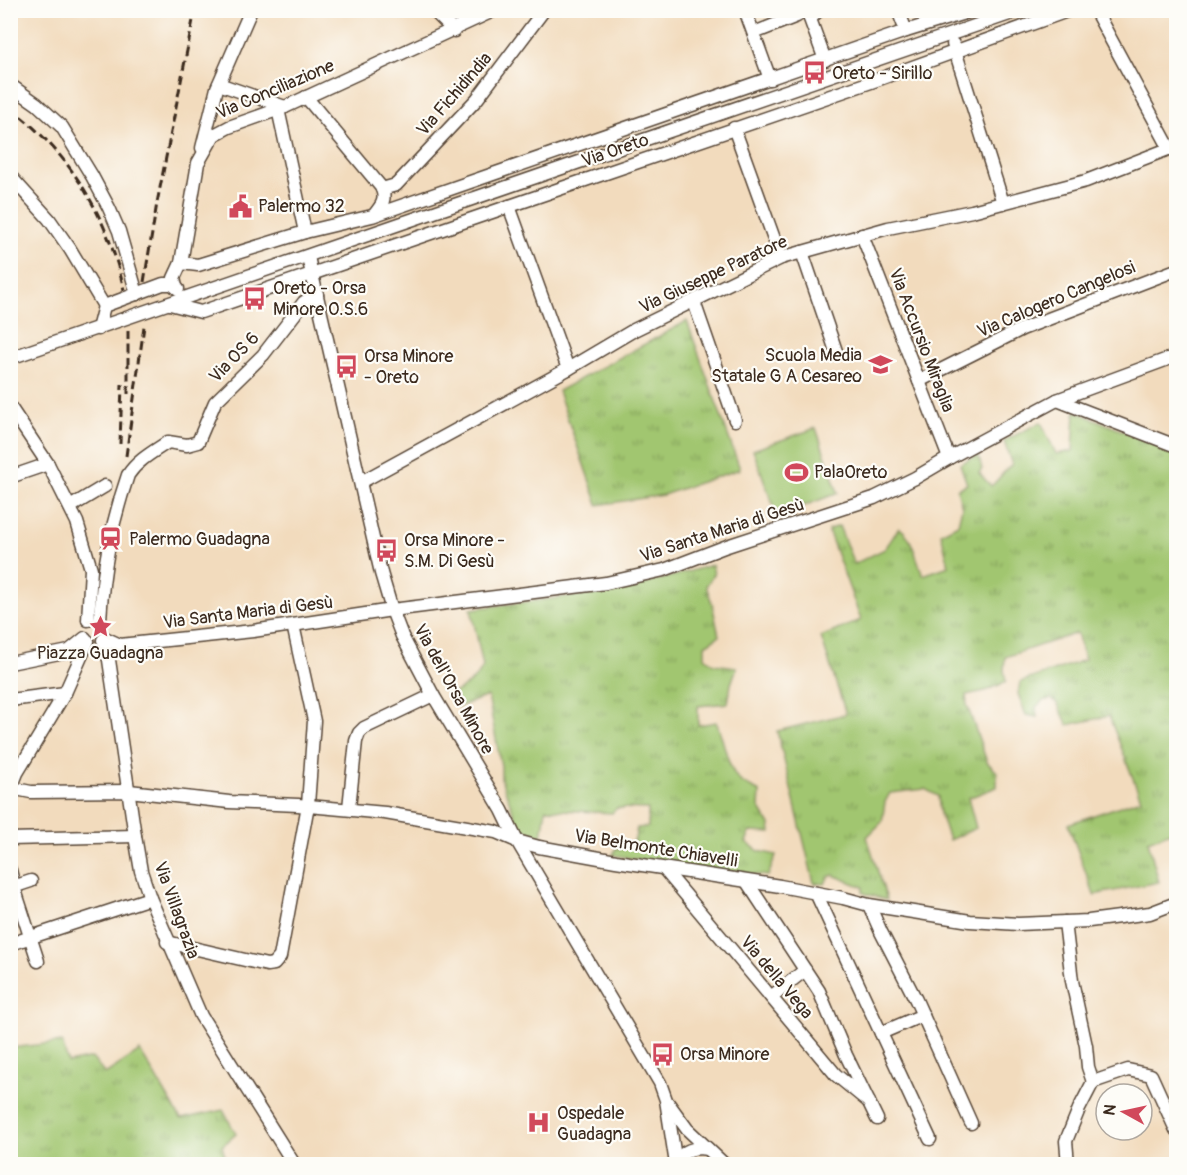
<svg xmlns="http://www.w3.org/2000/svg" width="1187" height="1175" font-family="Pangolin,sans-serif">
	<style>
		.grass { fill: url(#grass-tufts); stroke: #6e7847; stroke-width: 1.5 }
		.garden { fill: #a1c670; stroke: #6e7847; stroke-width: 1.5 }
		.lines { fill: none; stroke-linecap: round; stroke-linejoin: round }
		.minor-casing { stroke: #564536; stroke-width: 15 }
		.minor { stroke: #fff; stroke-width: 12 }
		.rail { stroke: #3b2a1e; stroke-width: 3; stroke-dasharray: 9 4.5; stroke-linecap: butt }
		.labels { text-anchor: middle; stroke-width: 4.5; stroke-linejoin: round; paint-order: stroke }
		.poi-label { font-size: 18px; fill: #3b2a1e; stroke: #fdfcf7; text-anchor: start }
		.street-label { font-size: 18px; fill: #3b2a1e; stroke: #fdfcf7 }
	</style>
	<defs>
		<pattern id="grass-tufts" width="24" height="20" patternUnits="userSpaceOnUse" patternTransform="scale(1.5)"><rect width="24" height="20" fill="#a1c670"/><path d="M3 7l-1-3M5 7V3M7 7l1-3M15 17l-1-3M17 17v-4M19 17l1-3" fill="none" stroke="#84a15b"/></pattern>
	</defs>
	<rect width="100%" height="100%" fill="#fdfcf7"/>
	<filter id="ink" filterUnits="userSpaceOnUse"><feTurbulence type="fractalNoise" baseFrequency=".0167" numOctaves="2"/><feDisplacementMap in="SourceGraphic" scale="12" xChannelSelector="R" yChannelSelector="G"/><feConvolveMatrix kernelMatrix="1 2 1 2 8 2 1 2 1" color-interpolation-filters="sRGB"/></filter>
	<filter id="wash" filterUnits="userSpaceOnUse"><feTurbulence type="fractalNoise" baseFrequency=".008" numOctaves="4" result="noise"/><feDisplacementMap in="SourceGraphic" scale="24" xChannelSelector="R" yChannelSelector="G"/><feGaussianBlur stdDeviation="1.35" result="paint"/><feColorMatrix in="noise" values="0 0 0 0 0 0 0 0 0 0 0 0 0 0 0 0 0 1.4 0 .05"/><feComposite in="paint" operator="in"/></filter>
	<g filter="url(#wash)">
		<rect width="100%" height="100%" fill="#f2dbbd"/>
		<g class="grass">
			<polygon points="687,321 740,469 663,495 598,505 558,391"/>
			<path d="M1075,411L1176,453V838L1173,831L1148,841L1159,882L1094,895L1068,824L1141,799L1109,716L1068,725L1057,703L1052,699L1043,701L1036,707L1037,717L1026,715L1018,694L1020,682L1085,660L1077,633L1005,657L1004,670L1006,682L985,691L966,695L967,705L987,762L997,772V787L968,798L976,828L949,840L940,814L938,796L925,789L890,793L885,802L882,822L867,837L887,900L863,893V887L833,875L828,877L825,884L814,883L777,731L846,714L821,637L861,620L828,530L839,526L854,564L885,549L899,528C912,534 917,562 923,575L949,566L941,533L958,524L962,507L957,489L967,484L960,464L978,454L982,469L979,473L991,486C1000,479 1003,471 1012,465L1004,441L1041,422L1056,454L1073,451Z"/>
			<path d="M712,565L714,574L706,586L712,603L719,636L705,645V657L714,664L737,667L731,684L728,703L698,706V725L716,722C724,738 727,768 739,780C744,785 753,788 760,792L759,807L770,825L771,833L750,832L746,842L759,851L776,855L768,876L678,866L613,855L616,848H629L635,839L637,828L648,827V809L617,808L612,813L546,809L542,836L520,830L501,779V766L488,696L458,707L449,695C462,689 478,680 483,666L471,609L627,589Z"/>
			<polygon points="62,1042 68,1063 92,1058 105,1074 140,1051 181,1119 223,1110 236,1134 222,1146 227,1164 11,1164 11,1048"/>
		</g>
		<polygon class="garden" points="816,428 838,493 777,516 753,450"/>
	</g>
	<g filter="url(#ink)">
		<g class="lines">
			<defs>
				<g id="minor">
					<polyline points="433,10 454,31"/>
					<polyline points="745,10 770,79"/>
					<polyline points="819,10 810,19 825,60"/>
					<polyline points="898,10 906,31"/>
					<polyline points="1095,10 1170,149"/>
					<polyline points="754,33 797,16"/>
					<polyline points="953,44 1003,203"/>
					<polyline points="219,84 285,107"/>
					<polyline points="10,85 37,104 62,127 92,176 109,208 119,231 137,294"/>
					<path d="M306,97L381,187C387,199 382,205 374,215"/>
					<polyline points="278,109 305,232"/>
					<polyline points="734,128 781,258"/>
					<polyline points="202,148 217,88 251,10"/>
					<polyline points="10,176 49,219 70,249 104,306"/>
					<polyline points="382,189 396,185 477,99 544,10"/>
					<polyline points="509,206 568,369"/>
					<polyline points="862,235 949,458"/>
					<polyline points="802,252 837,354"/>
					<polyline points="308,257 381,573 392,610 402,636 433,695 502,810 517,841 660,1083 666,1100 676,1164"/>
					<polyline points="181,263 198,265 305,232 372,216 906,31 974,10"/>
					<polyline points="176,287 174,278 181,263 198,163 214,135 229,127 285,107 495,10"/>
					<polyline points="694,302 735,420"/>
					<polyline points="170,304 201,312 871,82 1070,10"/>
					<polyline points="98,329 104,306 163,284 172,284 178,289"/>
					<polyline points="10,358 1021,10"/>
					<polyline points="919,381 1022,329 1176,270"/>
					<polyline points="1057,400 1176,446"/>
					<polyline points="10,407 48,464 77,522 91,569 88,620"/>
					<polyline points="10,477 48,464"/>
					<polyline points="361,482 568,369 634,330 781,258 888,228 972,211 1086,181 1176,146"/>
					<polyline points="70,507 105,486"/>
					<path d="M100,620C103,567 111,525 128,475C138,460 153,452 168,442L187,445L198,442L215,402L263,355L304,302L317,294"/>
					<polyline points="105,638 120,645 253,631 392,610 606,583 664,570 727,546 874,498 915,478 949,458 1057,400 1176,356"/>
					<polyline points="103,640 109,660 135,836 141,871 150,898 201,1016 294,1164"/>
					<polyline points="88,641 65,693 17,773 11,788 31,792 129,791 229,802 298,805 385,813 496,832 517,841 539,847 616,861 780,886 843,898 869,905 970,921 1018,924 1089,921 1150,913 1176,903"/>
					<polyline points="10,663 69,651 85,638"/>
					<polyline points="10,700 65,693"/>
					<polyline points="349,808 356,741 359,733 364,728 433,695"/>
					<polyline points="10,839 135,836"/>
					<polyline points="664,869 836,1075 869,1102"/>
					<polyline points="10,870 14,887 38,961"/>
					<polyline points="747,882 819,991 846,1055 877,1119"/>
					<polyline points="10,888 31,881"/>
					<polyline points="816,893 930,1139"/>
					<polyline points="869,905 881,932 916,1000 971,1123"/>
					<polyline points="1065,922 1072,981 1086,1046 1088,1067 1093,1082"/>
					<polyline points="167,942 267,965 274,964 280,957 308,805 314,721 293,625"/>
					<polyline points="10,944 150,898"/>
					<polyline points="771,997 805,970"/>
					<polyline points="881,1033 923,1015"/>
					<polyline points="668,1103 687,1129 724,1164"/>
					<path d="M677,1163C683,1149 694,1147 708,1149"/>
					<polyline points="1068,1164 1066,1141 1079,1109 1093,1082 1128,1070 1151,1075 1176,1130"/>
				</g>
			</defs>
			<use href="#minor" class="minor-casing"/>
			<use href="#minor" class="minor"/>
			<g class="rail">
				<path d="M10,108C71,154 108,217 124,290"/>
				<polyline points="144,282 157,203 195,10"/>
				<polyline points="128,394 128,331"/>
				<polyline points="120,444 122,384"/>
				<polyline points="126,456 144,326"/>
			</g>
		</g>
	</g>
	<defs>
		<symbol id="bus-bare" viewBox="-9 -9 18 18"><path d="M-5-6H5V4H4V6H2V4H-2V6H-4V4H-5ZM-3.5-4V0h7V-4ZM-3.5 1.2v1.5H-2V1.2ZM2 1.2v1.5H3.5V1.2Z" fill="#d1495b" stroke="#fdfcf7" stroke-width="2.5" paint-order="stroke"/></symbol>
		<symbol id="civic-bare" viewBox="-9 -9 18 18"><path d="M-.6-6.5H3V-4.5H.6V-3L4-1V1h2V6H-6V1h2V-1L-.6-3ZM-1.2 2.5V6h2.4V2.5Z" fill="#d1495b" stroke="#fdfcf7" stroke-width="2.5" paint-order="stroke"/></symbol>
		<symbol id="school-bare" viewBox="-9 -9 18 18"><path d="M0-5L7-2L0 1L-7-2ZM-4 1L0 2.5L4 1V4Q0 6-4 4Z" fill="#d1495b" stroke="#fdfcf7" stroke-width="2.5" paint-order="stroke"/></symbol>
		<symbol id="stadium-bare" viewBox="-9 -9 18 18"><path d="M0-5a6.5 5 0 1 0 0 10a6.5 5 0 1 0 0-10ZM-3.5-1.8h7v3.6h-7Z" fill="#d1495b" stroke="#fdfcf7" stroke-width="2.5" paint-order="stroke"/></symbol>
		<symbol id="station-bare" viewBox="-9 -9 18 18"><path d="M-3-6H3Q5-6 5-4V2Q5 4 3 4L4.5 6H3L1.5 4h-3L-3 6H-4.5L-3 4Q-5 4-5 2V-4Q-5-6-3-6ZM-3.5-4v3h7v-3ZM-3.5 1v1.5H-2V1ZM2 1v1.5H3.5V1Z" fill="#d1495b" stroke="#fdfcf7" stroke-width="2.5" paint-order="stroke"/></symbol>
		<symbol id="sight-bare" viewBox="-9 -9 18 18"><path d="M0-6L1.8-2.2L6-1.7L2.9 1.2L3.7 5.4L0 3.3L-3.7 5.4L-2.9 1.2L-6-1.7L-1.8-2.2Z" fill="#d1495b" stroke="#fdfcf7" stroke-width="2.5" paint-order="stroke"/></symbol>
		<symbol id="hospital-bare" viewBox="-9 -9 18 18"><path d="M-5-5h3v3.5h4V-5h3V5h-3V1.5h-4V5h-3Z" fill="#d1495b" stroke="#fdfcf7" stroke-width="2.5" paint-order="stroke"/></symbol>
	</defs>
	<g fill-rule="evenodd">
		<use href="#bus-bare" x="798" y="56" width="33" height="33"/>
		<use href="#civic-bare" x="224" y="190" width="33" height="33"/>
		<use href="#bus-bare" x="238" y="282" width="33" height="33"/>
		<use href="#school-bare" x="864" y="348" width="33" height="33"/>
		<use href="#bus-bare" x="330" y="350" width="33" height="33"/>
		<use href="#stadium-bare" x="780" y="456" width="33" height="33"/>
		<use href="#station-bare" x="94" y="522" width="33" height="33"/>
		<use href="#bus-bare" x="370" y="534" width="33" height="33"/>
		<use href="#sight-bare" x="84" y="610" width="33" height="33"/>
		<use href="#bus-bare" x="646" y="1038" width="33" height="33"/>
		<use href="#hospital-bare" x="522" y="1106" width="33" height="33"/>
	</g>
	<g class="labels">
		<g class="poi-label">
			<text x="832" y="79">Oreto - Sirillo</text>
			<text x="258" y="212">Palermo 32</text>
			<text x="273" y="294">Oreto - Orsa<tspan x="273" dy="21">Minore O.S.6</tspan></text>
			<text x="862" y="361" text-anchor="end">Scuola Media<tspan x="862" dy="21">Statale G A Cesareo</tspan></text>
			<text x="364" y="362">Orsa Minore<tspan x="364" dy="21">- Oreto</tspan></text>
			<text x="814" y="478">PalaOreto</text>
			<text x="129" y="545">Palermo Guadagna</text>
			<text x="404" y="546">Orsa Minore -<tspan x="404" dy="21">S.M. Di Gesù</tspan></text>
			<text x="100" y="659" text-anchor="middle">Piazza Guadagna</text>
			<text x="680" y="1060">Orsa Minore</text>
			<text x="557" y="1119">Ospedale<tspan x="557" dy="21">Guadagna</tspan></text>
		</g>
		<g class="street-label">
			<text transform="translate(275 89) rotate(-23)" y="6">Via Conciliazione</text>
			<text transform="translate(454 94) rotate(-49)" y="6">Via Fichidindia</text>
			<text transform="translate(615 150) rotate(-19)" y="6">Via Oreto</text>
			<text transform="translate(713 274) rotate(-25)" y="6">Via Giuseppe Paratore</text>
			<text transform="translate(1056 299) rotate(-23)" y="6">Via Calogero Cangelosi</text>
			<text transform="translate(922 340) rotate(69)" y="6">Via Accursio Miraglia</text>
			<text transform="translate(234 357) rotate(-46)" y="6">Via OS 6</text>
			<text transform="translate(722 530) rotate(-18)" y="6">Via Santa Maria di Gesù</text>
			<text transform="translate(248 612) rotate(-7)" y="6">Via Santa Maria di Gesù</text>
			<text transform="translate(454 689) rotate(61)" y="6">Via dell'Orsa Minore</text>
			<text transform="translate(656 848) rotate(9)" y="6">Via Belmonte Chiavelli</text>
			<text transform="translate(177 910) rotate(70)" y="6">Via Villagrazia</text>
			<text transform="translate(777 977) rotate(50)" y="6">Via della Vega</text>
		</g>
	</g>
	<rect width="1187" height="1175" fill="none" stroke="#fdfcf7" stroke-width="36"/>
	<g transform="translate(1124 1112) rotate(278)"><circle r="28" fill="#fdfcf7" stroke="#afa8a0" stroke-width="1.5"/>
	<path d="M0-4.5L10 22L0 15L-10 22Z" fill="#d1495b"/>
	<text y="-9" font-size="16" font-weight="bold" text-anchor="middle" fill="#3b2a1e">N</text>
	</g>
</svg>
